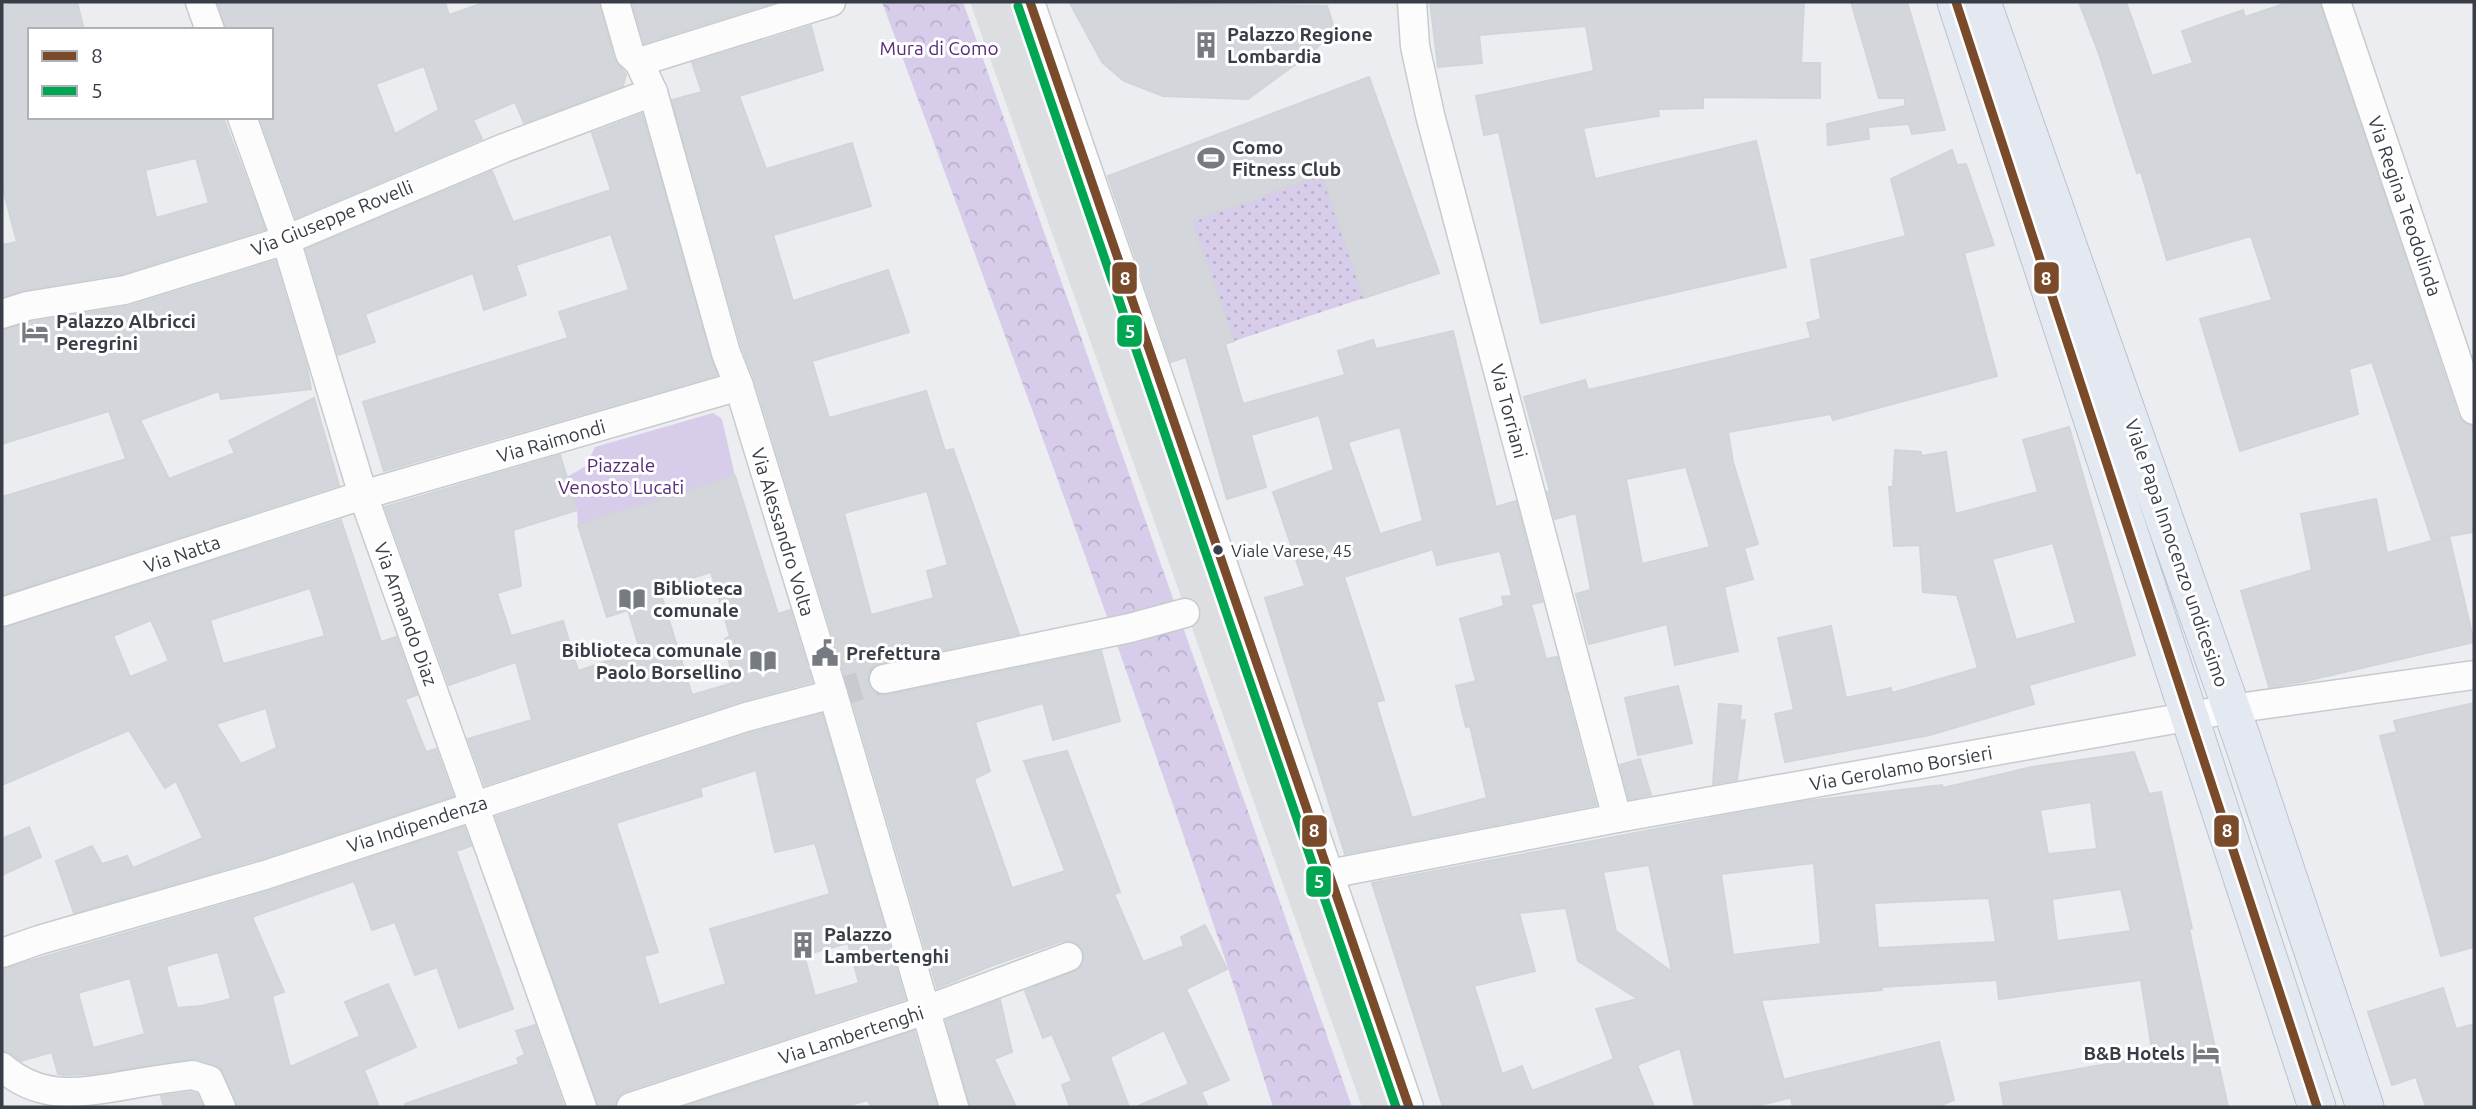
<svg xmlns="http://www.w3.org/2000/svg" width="2476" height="1109" font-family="Ubuntu,sans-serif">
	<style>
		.grass { fill: url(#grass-dots) }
		.park { fill: url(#park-crowns) }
		.garden { fill: #d7cdeb }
		.parking { fill: #dcdee2 }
		.building { fill: #d3d6da; stroke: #d1d4d8; stroke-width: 2; fill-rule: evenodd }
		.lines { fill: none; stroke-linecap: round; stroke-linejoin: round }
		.minor-tunnel { stroke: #c7cace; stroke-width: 28; stroke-dasharray: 28 14; stroke-linecap: butt }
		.minor-casing { stroke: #c8cbce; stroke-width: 31 }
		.major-casing { stroke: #b9c2d2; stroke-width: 39 }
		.minor { stroke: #fcfcfd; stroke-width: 28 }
		.major { stroke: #e4e8f0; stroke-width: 37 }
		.bus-1-casing { stroke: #fff; stroke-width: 14 }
		.bus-2-casing { stroke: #fff; stroke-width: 14 }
		.bus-1 { stroke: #7a4b2a; stroke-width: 9 }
		.bus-2 { stroke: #00a651; stroke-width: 9 }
		.bus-dot { fill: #373e47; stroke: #fff; stroke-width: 2.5 }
		.labels { text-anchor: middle; stroke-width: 6; stroke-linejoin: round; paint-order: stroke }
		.bus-label { font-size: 17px; fill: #373e47; stroke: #fff; text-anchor: start }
		.poi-label { font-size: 19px; font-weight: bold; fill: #373e47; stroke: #fff; text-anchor: start }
		.park-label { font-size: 19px; fill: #572b77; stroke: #fff }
		.street-label { font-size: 19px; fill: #373e47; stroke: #fff }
		.line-badge { stroke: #fff; stroke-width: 2.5 }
		.badge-label { font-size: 19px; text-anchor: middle; font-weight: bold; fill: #fff }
	</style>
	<defs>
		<pattern id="grass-dots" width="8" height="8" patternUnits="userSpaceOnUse" patternTransform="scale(1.75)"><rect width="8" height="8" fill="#d7cdeb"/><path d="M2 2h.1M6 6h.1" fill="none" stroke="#b9b1cb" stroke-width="1.8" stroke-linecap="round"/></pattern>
		<pattern id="park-crowns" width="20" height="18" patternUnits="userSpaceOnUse" patternTransform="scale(1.75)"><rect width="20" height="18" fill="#d7cdeb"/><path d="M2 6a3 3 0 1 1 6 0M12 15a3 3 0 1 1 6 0" fill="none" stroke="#b9b1cb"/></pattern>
	</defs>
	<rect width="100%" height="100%" fill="#ebedf0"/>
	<polygon class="grass" points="1322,175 1364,298 1234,341 1192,221"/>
	<path class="park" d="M882,2H963L1352,1107H1273C1155,734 1017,369 882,2Z"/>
	<polygon class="garden" points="713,413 722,419 735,476 578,525 577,510 567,477 586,466 595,447"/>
	<polygon class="parking" points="970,2 1017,2 1398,1107 1362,1107"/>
	<g class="building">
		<path d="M20,2H77L84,30H30V117H223L265,229L121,274L24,290L2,297V245L17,242L2,185V6ZM196,158L209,203L156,218L145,170Z"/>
		<path d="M218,2H445L449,15L486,2H599L614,59L626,74L623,86L524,123L515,102L473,120L482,139L296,218L260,118L271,117V30H226ZM424,66L439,110L395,134L376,84Z"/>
		<polygon points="632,2 776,2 644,43"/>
		<polygon points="1430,2 1804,2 1801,63 1820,63 1820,98 1703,97 1703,108 1658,109 1659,116 1583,128 1595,179 1756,141 1786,267 1541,323 1499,132 1484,135 1476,96 1594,71 1586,26 1479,35 1482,63 1438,67"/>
		<polygon points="1851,2 1907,2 1945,130 1912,134 1909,124 1868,127 1869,139 1828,145 1827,124 1905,106 1905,98 1879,98"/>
		<polygon points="2079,2 2126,2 2152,76 2193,63 2182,31 2243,10 2245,17 2290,2 2320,2 2458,415 2464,423 2474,426 2474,532 2449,536 2474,642 2301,682 2269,687 2241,591 2312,570 2301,514 2376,499 2387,553 2446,537 2432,540 2372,362 2349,369 2358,414 2240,451 2200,319 2272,300 2251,236 2167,260 2141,172 2137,173 2099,54"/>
		<polygon points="1070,3 1327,6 1335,31 1312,52 1248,99 1163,96 1124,81 1102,62"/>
		<path d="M811,26L823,70L739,96L766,169L852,143L871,206L773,235L793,301L888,270L909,332L812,361L829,418L926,391L945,451L953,449L1019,634L881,663L874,666L869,673L868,683L871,690L878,694L887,695L1101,651L1120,721L1053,740L1043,703L975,722L990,771L974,779L1012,888L1065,871L1024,761L1067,751L1120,892L1114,894L1143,962L1184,946L1181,937L1205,925L1227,969L1186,989L1229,1080L1201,1092L1208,1107H1136L1189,1084L1164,1030L1110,1057L1129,1107H1070L1062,1085L1072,1081L1052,1034L1043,1038L1025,991L1080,968L1084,960V952L1079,945L1071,941H1062L991,966L937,988L849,689L755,381L742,348L672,100L702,92L692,63ZM927,491L948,565L927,571L934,598L871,615L844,513Z"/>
		<path d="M1369,77L1439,273L1364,298L1322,175L1192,221L1234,341L1225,344L1243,404L1345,375L1338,351L1373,340L1376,349L1453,331L1496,507L1516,501L1542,602L1531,604L1546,659L1557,657L1596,805L1345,854L1265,598L1305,586L1273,492L1334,470L1319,415L1251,435L1266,487L1227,499L1186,357L1171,362L1108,176ZM1400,427L1423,521L1380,534L1348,442ZM1433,549L1437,565L1500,551L1512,596L1502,597L1504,606L1460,619L1476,681L1456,686L1466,727L1470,726L1487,798L1412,818L1376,702L1384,700L1344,577Z"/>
		<polygon points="642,114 717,375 384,471 363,402 568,338 559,312 629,290 611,234 516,265 526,295 484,310 473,273 365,314 375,342 338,355 306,249 492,171 513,222 611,190 592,133"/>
		<path d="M1952,150L1957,165L1966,164L1994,245L1964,253L1997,376L1833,420L1831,414L1728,432L1733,462L1758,544L1744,548L1753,579L1724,587L1738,651L1675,665L1667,624L1589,644L1576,594L1591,590L1576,513L1555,519L1547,492L1550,491L1524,397L1585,380L1588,390L1811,338L1807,323L1821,319L1811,260L1906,236L1891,179ZM1686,467L1710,547L1642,564L1626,479Z"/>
		<polygon points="275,261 307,367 311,389 221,399 219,391 140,420 169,479 235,453 229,441 314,398 339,485 2,595 2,497 126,459 109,411 2,444 2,330 31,322 130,306"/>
		<path d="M2069,427L2135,655L2029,685L2034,704L1930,735L1785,762L1775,714L1794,710L1778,638L1831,626L1846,698L1891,688L1892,693L1978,668L1957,595L1923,592L1920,545L1894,546L1889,487H1893L1895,450L1921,452V456L1946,452L1955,514L2038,492L2023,440ZM2053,543L2076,623L2016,640L1992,559Z"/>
		<path d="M560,455L577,510L513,530L521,586L497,593L511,636L563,621L578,671L640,650L628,610L607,617L578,525L735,476L778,614L790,610L812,682L741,701L485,785L468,739L532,720L516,662L449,685L385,507ZM711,572L730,636L725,639L733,683L692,695L659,588Z"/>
		<path d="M341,520L381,642L396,637L417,695L405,699L426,752L436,749L453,796L260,859L74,913L56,861L92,846L102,864L127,856L133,868L203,838L176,781L165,788L129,730L2,785V628ZM310,588L325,636L223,664L210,620ZM151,620L169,661L130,677L113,636ZM266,708L277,748L241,764L216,724Z"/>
		<polygon points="1678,686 1692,743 1638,755 1625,698"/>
		<polygon points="2474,703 2474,947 2441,956 2380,736 2397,732 2394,721"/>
		<polygon points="1719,704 1741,706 1740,721 1745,720 1737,780 1713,784"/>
		<path d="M822,714L905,999L626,1091L618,1096L615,1107H598L496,817L751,733ZM756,770L775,852L815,843L830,894L710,929L726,984L659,1005L644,956L658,952L616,823L702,796L700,788ZM848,943L859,983L815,996L804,955Z"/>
		<path d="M2134,752L2149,794L2161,792L2192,928L2189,929L2228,1107H2004L2000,1083L2153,1056L2141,980L1999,999L1997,980L1881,987L1882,990L1761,1000L1789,1098L1752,1107H1695L1680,1048L1637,1065L1654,1107H1443L1372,883L1709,819L1710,826L1711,818L1808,801L1942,785L1943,788L2032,767ZM2091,802L2097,849L2048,854L2040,810ZM1814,863L1821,944L1733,955L1721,874ZM1649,865L1672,972L1616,931L1603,872ZM2121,889L2131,931L2057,941L2052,899ZM1989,898L1996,942L1878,948L1874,903ZM1566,908L1578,961L1638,999L1596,1009L1614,1059L1532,1091L1522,1066L1502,1074L1474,986L1535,971L1519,913Z"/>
		<polygon points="1640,759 1651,795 1629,799 1620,765"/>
		<polygon points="29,827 41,857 2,875 2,839"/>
		<path d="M464,827L471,846L456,851L513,1009L459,1028L437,967L415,975L395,922L372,930L354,881L252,917L284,992L272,996L290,1067L360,1036L345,1002L388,984L416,1047L364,1070L379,1107H237L220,1068L197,1059L91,1074L63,1075L58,1074L52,1052L21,1061L11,1053L2,1051V969L270,891ZM218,952L231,999L201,1006L177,1008L166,966ZM130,978L145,1034L93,1048L78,993Z"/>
		<polygon points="2443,988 2456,1029 2474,1024 2474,1107 2426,1107 2416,1077 2392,1085 2368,1012"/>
		<polygon points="1000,1000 1012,1052 994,1059 1016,1107 970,1107 946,1020"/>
		<polygon points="535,1025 564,1107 405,1107 405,1104 519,1064 517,1058 525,1055 516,1031"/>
		<polygon points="914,1031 937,1107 871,1107 868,1100 843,1107 683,1107"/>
		<polygon points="1939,1042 1954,1100 1937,1107 1793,1107 1786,1079"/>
		<polygon points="191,1092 197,1094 203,1107 164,1107 161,1096"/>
	</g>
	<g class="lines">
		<polyline class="minor-tunnel" points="833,694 884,679"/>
		<defs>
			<g id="minor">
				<polyline points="200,2 210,30"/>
				<polyline points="615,2 630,54 639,62 653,92 726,353 739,386 833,694 954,1107"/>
				<polyline points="1030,2 1409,1107"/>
				<polyline points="1412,2 1415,46 1430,115 1617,818"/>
				<polyline points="2336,2 2474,410"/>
				<polyline points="639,62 831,2"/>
				<polyline points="242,117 286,240 363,495 582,1107"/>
				<polyline points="2,314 27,306 125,290 286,240 504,148 653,92"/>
				<polyline points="2,612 363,495 739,386"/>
				<polyline points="884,679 1130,628 1185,613"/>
				<polyline points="1329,874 1617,818 2231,709 2474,675"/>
				<polyline points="2,953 39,940 265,875 746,717 833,694"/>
				<path d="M2,1067C41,1101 80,1093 127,1085C149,1081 170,1078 192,1075L209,1080L221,1107"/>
				<polyline points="631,1107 926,1010 1068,957"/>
			</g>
			<g id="major">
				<polyline points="1956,2 2317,1107"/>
				<polyline points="1982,2 2241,736 2365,1107"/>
			</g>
		</defs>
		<use href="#minor" class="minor-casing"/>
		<use href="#major" class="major-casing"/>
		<use href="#minor" class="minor"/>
		<use href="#major" class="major"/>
		<defs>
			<g id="bus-1">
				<polyline points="1030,2 1409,1107"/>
				<polyline points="1956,2 2317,1107"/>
			</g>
			<polyline id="bus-2" points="1018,6 1396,1107"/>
		</defs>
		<use href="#bus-1" class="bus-1-casing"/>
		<use href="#bus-2" class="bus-2-casing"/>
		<use href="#bus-1" class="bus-1"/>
		<use href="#bus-2" class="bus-2"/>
	</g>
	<defs>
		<symbol id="building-bare" viewBox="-9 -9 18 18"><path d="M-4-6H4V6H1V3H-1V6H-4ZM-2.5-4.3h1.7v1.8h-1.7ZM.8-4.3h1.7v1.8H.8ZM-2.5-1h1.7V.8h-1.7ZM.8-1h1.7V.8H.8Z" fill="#767b82" stroke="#fff" stroke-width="2.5" paint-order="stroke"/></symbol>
		<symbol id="stadium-bare" viewBox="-9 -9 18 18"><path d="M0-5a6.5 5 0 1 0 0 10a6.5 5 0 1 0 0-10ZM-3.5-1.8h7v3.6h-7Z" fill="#767b82" stroke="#fff" stroke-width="2.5" paint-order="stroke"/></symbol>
		<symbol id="hotel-bare" viewBox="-9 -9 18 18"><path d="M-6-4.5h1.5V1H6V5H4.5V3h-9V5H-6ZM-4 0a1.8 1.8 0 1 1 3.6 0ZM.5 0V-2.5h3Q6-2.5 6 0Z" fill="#767b82" stroke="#fff" stroke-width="2.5" paint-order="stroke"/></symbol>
		<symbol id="library-bare" viewBox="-9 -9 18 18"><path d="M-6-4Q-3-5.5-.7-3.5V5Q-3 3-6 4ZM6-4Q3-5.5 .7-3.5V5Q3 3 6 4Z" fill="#767b82" stroke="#fff" stroke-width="2.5" paint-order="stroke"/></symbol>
		<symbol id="civic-bare" viewBox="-9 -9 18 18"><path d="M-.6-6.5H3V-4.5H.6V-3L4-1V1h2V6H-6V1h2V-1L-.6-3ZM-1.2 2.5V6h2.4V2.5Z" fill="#767b82" stroke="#fff" stroke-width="2.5" paint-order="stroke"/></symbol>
	</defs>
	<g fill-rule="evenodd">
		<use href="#building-bare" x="1187" y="26" width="38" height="38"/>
		<use href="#stadium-bare" x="1192" y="139" width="38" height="38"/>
		<use href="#hotel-bare" x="16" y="313" width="38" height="38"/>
		<use href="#library-bare" x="613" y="580" width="38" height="38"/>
		<use href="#civic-bare" x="806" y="634" width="38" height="38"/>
		<use href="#library-bare" x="744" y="642" width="38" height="38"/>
		<use href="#building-bare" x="784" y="926" width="38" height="38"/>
		<use href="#hotel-bare" x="2187" y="1034" width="38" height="38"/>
	</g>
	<circle class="bus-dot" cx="1218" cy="550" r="6"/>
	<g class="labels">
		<g class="bus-label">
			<text x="1231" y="557">Viale Varese, 45</text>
		</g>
		<g class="poi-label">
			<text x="1227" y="41">Palazzo Regione<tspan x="1227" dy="22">Lombardia</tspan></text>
			<text x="1232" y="154">Como<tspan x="1232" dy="22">Fitness Club</tspan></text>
			<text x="56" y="328">Palazzo Albricci<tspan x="56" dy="22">Peregrini</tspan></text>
			<text x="653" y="595">Biblioteca<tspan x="653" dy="22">comunale</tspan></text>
			<text x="742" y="657" text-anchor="end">Biblioteca comunale<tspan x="742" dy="22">Paolo Borsellino</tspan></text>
			<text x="846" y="660">Prefettura</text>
			<text x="824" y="941">Palazzo<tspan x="824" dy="22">Lambertenghi</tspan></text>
			<text x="2185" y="1060" text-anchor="end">B&amp;B Hotels</text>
		</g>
		<g class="park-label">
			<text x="939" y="55">Mura di Como</text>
			<text x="621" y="472">Piazzale<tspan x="621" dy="22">Venosto Lucati</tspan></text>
		</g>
		<g class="street-label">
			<text transform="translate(2405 206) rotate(71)" y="7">Via Regina Teodolinda</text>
			<text transform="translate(332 218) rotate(-22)" y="7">Via Giuseppe Rovelli</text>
			<text transform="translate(1509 411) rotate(75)" y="7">Via Torriani</text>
			<text transform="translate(551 441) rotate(-16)" y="7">Via Raimondi</text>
			<text transform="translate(783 532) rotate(73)" y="7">Via Alessandro Volta</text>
			<text transform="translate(2177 553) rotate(71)" y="7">Viale Papa Innocenzo undicesimo</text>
			<text transform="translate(182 554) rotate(-19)" y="7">Via Natta</text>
			<text transform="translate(406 614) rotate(70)" y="7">Via Armando Diaz</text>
			<text transform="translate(1901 768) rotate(-10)" y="7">Via Gerolamo Borsieri</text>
			<text transform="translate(417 824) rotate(-18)" y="7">Via Indipendenza</text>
			<text transform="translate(851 1035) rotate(-18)" y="7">Via Lambertenghi</text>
		</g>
	</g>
	<g class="line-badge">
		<rect x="1111" y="261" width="27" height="34" rx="7" fill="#7a4b2a"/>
		<rect x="2033" y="261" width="27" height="34" rx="7" fill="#7a4b2a"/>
		<rect x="1116" y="314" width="27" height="34" rx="7" fill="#00a651"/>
		<rect x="1301" y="814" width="27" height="34" rx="7" fill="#7a4b2a"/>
		<rect x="2213" y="814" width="27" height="34" rx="7" fill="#7a4b2a"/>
		<rect x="1305" y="865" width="27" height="33" rx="7" fill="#00a651"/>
	</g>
	<g class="badge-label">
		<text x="1125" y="285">8</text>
		<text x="2046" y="285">8</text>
		<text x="1130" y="338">5</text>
		<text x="1314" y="837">8</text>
		<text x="2227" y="837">8</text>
		<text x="1319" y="888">5</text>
	</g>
	<rect width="2476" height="1109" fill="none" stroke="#373e47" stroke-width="7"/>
	<rect x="28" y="28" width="245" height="91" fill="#ffffff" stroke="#afb2b5" stroke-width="2"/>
	<rect x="42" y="51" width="35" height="10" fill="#7a4b2a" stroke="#afb2b5" stroke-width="2"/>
	<text x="91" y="63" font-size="21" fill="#373e47">8</text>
	<rect x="42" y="86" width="35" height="10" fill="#00a651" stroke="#afb2b5" stroke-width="2"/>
	<text x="91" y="98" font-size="21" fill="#373e47">5</text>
</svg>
